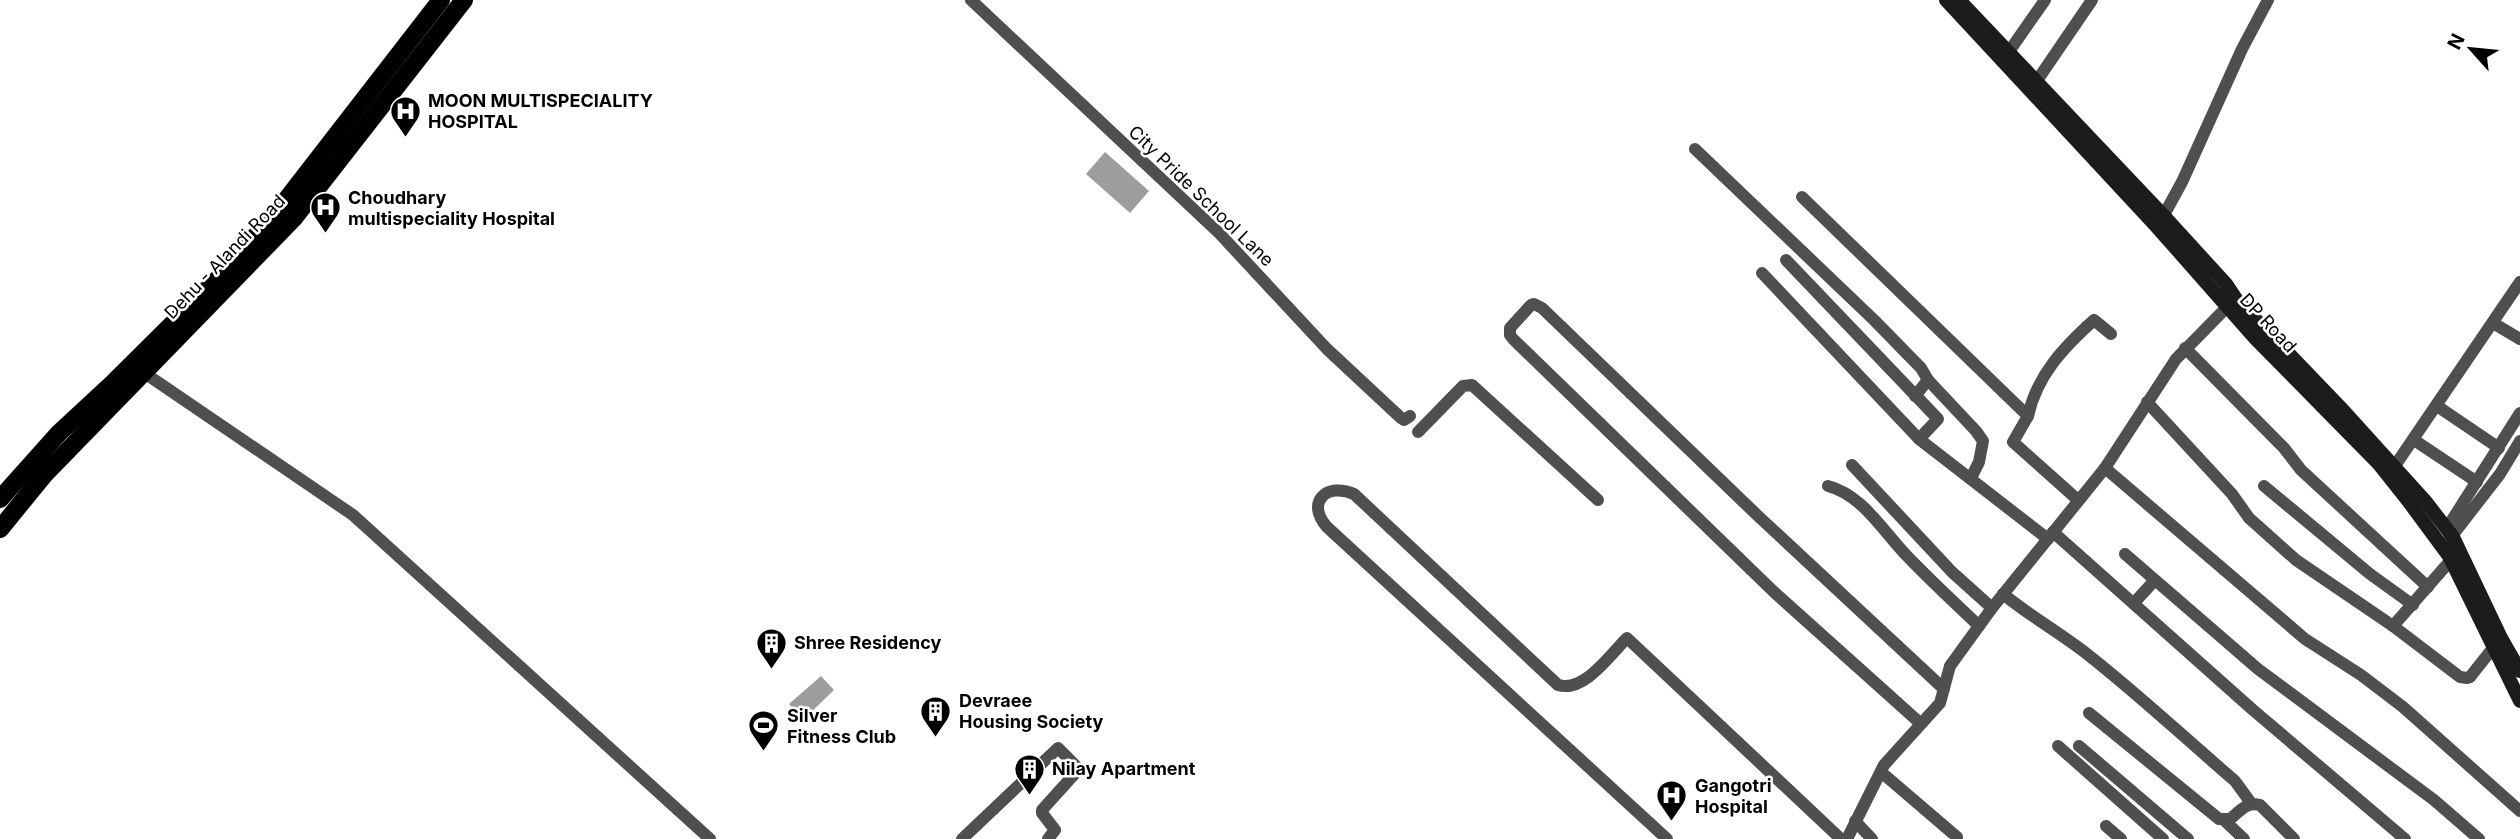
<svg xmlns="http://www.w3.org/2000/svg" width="2520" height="839" font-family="Inter,sans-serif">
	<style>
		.water { fill: #9d9d9d }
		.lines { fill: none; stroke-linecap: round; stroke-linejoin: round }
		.primary-casing { stroke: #dbdbdb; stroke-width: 19 }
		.street { stroke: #4f4f4f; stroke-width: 12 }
		.secondary { stroke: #1c1c1c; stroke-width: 14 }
		.primary { stroke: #000; stroke-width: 18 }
		.labels { text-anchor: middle; stroke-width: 5; stroke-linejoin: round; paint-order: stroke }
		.poi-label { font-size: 18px; font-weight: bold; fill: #000; stroke: #fff; text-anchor: start }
		.street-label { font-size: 18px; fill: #000; stroke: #fff }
	</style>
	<rect width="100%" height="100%" fill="#fff"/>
	<g class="water">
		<polygon points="1105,152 1149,191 1130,213 1086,174"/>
		<polygon points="821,676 834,690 804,719 789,704"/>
	</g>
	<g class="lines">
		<defs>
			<g id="primary">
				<polyline points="0,499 59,433 114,382 226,271 283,204 441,0"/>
				<polyline points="0,529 44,475 294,218 464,0"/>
			</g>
		</defs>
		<use href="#primary" class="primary-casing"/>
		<g class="street">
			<polyline points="971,0 1220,234 1327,349 1401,418 1404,420 1410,416"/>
			<polyline points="2008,53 2045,0"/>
			<polyline points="2036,82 2092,0"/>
			<polyline points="1695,149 1874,320 1921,368 1928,380 1915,396"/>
			<polyline points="1802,197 2028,416 2013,442 2078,500"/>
			<polyline points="2159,224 2182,182 2242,49 2268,0"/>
			<polyline points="1762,273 1919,439 1938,419 1786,260"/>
			<polyline points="2493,323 2520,339"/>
			<polyline points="2185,348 2284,448 2301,470 2428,587"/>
			<polyline points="143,372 353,515 710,839"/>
			<polyline points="1928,380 1976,431 1983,441 1979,462 1971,478"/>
			<polyline points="2147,402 2232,494 2249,518 2296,560 2393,626 2460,677 2467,678 2470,677 2493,648"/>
			<polyline points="2437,406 2499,448"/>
			<path d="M2028,416C2037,375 2064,347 2094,320L2111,334"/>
			<polyline points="1418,432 1463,386 1472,385 1598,500"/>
			<polyline points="1919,439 2048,539"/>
			<polyline points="2414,440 2477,482"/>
			<polyline points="1852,465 1952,572 1992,608"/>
			<polyline points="2105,468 2305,639 2361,675 2403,707 2520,811"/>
			<polyline points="2390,473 2520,282"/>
			<path d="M1828,486C1863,495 1884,533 1908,557C1931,581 1955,603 1979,626"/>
			<polyline points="2264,486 2370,574 2413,605"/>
			<polyline points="2447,528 2520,413"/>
			<polyline points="2053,532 2253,710 2405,839"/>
			<polyline points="2448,541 2500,474 2520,441"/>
			<polyline points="2125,554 2258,669 2434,800 2479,839"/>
			<path d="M2003,594C2030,616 2060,633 2087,654C2138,694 2186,739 2235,781L2251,803"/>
			<polyline points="2134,603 2154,581"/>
			<polyline points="2393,626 2451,560"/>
			<path d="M2089,713L2219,819H2230C2239,812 2247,801 2260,805L2294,839"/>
			<polyline points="1920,723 1774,592 1513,339 1510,335 1510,328 1531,305 1534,304 1542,308 1757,515 1944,689"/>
			<polyline points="2058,746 2163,839"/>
			<polyline points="2079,746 2188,839"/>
			<polyline points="1881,772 1957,837"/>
			<polyline points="2224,820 2244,839"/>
			<polyline points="1855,821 1872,839"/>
			<polyline points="2106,826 2121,839"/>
			<polyline points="962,839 1058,748 1079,769 1042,810 1042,813 1055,830 1048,839"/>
			<path d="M1667,839L1327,527C1305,502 1327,482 1354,494L1558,685C1584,693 1610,655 1627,638L1841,839"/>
			<polyline points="1847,839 1884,765 1940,703 1950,666 1992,608 2105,468 2176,359 2233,301"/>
		</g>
		<g class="secondary">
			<polyline points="1946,0 2157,227 2255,338 2378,463 2409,502 2449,556 2520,701"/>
			<polyline points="1959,0 2164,216 2226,284 2236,299 2340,407 2426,502 2453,537 2501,638 2520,671"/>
		</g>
		<use href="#primary" class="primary"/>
	</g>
	<defs>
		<symbol id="hospital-pin" viewBox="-11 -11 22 30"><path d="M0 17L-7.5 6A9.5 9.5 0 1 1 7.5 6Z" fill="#000" stroke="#fff"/><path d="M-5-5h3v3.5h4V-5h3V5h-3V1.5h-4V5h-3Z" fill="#fff"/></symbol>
		<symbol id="building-pin" viewBox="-11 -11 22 30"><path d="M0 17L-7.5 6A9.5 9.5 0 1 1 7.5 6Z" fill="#000" stroke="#fff"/><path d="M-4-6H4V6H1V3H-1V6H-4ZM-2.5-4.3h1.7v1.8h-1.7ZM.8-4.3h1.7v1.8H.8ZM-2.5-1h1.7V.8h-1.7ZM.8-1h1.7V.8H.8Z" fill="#fff"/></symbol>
		<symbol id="stadium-pin" viewBox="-11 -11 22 30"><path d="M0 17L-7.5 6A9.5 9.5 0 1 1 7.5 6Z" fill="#000" stroke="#fff"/><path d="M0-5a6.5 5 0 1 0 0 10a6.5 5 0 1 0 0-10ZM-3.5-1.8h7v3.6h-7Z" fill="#fff"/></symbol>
	</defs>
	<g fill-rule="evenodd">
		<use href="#hospital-pin" x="388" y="94" width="35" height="47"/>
		<use href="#hospital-pin" x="308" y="190" width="35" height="47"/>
		<use href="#building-pin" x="754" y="626" width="35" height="47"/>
		<use href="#building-pin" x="918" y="694" width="35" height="47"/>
		<use href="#stadium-pin" x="746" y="708" width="35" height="47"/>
		<use href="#building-pin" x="1012" y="752" width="35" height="47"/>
		<use href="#hospital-pin" x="1654" y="778" width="35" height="47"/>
	</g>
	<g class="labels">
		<g class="poi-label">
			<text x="428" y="107">MOON MULTISPECIALITY<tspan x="428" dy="21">HOSPITAL</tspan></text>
			<text x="348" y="204">Choudhary<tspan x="348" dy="21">multispeciality Hospital</tspan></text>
			<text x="794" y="649">Shree Residency</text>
			<text x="959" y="707">Devraee<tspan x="959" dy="21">Housing Society</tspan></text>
			<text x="787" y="722">Silver<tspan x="787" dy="21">Fitness Club</tspan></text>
			<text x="1052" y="775">Nilay Apartment</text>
			<text x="1695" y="792">Gangotri<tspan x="1695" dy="21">Hospital</tspan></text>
		</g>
		<g class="street-label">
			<text transform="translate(1201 196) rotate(44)" y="6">City Pride School Lane</text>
			<text transform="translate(225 257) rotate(-46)" y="6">Dehu - Alandi Road</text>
			<text transform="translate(2268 323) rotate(47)" y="6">DP Road</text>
		</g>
	</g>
	<g transform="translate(2471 49) rotate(297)" stroke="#ffffff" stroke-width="5" paint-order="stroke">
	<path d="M0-5L12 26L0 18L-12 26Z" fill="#000000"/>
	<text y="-10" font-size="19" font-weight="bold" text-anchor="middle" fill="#000000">N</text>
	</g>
</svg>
